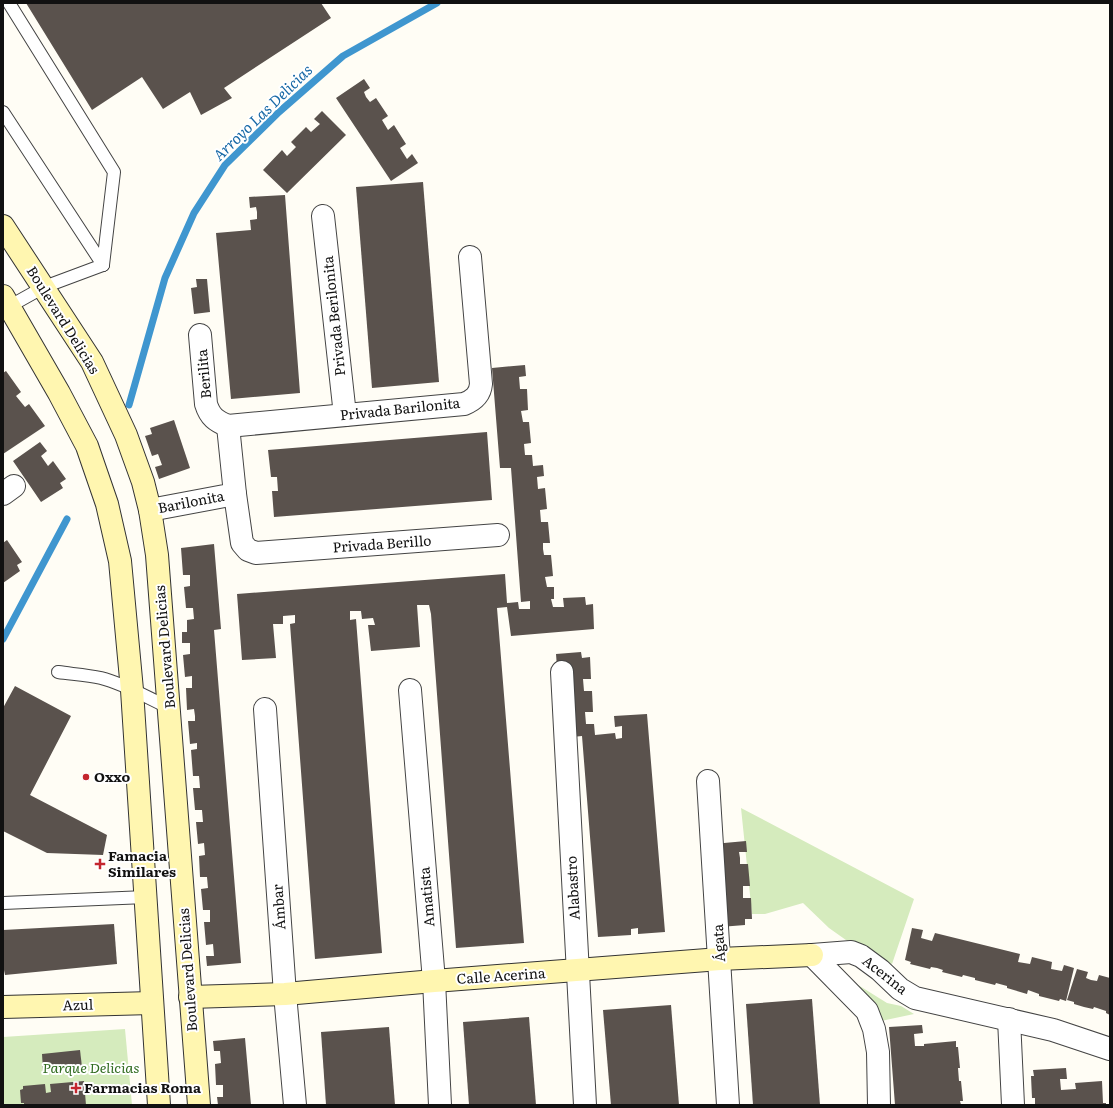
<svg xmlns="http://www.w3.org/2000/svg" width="1113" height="1108" font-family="Literata,serif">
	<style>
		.green { fill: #d5ebbd }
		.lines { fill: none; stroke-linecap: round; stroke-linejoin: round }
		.stream { stroke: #3f96cf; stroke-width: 7 }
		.building { fill: #5a524d }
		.lane-casing { stroke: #444; stroke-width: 14 }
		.street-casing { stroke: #444; stroke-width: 24 }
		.secondary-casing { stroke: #333; stroke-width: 24 }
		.lane { stroke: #fff; stroke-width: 12 }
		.street { stroke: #fff; stroke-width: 22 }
		.secondary { stroke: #fff6b0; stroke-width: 22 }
		.poi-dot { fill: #c4262e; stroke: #fff; stroke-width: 1.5 }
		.labels { text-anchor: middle; stroke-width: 4; stroke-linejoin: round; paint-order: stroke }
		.street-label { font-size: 14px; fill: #111; stroke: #fff }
		.poi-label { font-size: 14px; font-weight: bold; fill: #111; stroke: #fff; text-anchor: start }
		.park-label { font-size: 14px; font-style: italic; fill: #2f6b1f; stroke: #fff }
		.water-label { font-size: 15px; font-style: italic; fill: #1768a6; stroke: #fff }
	</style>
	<rect width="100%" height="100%" fill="#fffdf5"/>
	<g class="green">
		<polygon points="741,808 914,899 892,964 853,945 829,928 803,903 765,914 752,914"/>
		<polygon points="834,970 887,1003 901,1006 914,1014 881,1021"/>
		<polygon points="125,1029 132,1105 3,1105 3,1037"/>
	</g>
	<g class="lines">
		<g class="stream">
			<polyline points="129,405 165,278 194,213 225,165 279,112 343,56 437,3"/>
			<polyline points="3,639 67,519"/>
		</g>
	</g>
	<g class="building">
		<polygon points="26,3 321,3 331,18 224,88 232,98 201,115 190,92 163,109 142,77 92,110"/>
		<polygon points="364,79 370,88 364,92 366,97 370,102 376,98 388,116 382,120 388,130 394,125 406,144 400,148 407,159 412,154 418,163 391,181 336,98"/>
		<polygon points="322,111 346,135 287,193 263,170 282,150 287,156 296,147 291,142 306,127 311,132 320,124 314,119"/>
		<polygon points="423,182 439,382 372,388 356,187"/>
		<polygon points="285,195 300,393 231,399 216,233 251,230 250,220 257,219 257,212 256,207 250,208 249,197"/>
		<polygon points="196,279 207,279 210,312 194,314 191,288 197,287"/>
		<polygon points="525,365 526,376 519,377 520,389 527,389 528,410 521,411 523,422 529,422 531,443 524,444 525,455 532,455 533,466 543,465 544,476 537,477 538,489 545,488 547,509 540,510 541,522 548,522 550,543 543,543 543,549 544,555 551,555 553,576 545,577 547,587 554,587 554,599 551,599 553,607 564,607 563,598 585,597 586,605 593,604 594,629 511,636 507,607 497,608 524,943 456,948 431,614 429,605 417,605 420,647 371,651 368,625 375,625 373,618 362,619 361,611 350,611 350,620 356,619 382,953 315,959 290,624 295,623 295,615 283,616 283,624 273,624 276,658 242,660 237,594 505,574 507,603 518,602 519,609 530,609 530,601 521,602 511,468 500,468 492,368"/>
		<polygon points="6,371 21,392 16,396 25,407 29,404 45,426 3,454 3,373"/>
		<polygon points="174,420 190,468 159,479 155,467 162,465 158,454 152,456 145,436 152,434 150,428"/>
		<polygon points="487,432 492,500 274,517 272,491 278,491 277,477 271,477 268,450"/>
		<polygon points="40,442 47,451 41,456 48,466 53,461 66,479 60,483 63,488 41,502 13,461"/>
		<polygon points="7,540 22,562 17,565 20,571 3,583 3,543"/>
		<polygon points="214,544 221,629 214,630 241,963 207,966 206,956 214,956 213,944 206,945 204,922 210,922 210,910 203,910 201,889 208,888 207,877 200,877 199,856 205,855 204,843 198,844 196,822 203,822 202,810 195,810 193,788 200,788 199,776 193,776 191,750 197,749 197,743 190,744 188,721 195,721 195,716 194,709 187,710 186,688 192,688 192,676 185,677 183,655 190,654 190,643 182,643 182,632 187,632 187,620 194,619 193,608 186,608 184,587 190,586 190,575 183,575 181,548"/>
		<polygon points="581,652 582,658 590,657 591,679 583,679 584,691 592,691 593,712 585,712 586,724 594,724 595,735 615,733 616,739 622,738 622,726 615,727 614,716 647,714 665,932 638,934 638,928 631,929 631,935 598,937 582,736 572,737 559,695 556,654"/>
		<polygon points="15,686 71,716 30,795 107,835 103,855 47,853 3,831 3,708"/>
		<polygon points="746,841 747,852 739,852 740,858 740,864 748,864 750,886 743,886 743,898 751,898 752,919 745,919 745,925 720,927 713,844"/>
		<polygon points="114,924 117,964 5,975 3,965 3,930"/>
		<polygon points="912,928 923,930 921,938 932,941 935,933 1020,954 1018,962 1030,964 1032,957 1052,962 1051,969 1062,971 1064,965 1074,968 1066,1001 1060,999 1059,1001 1039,996 1039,994 1028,990 1027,994 1007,988 1007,986 996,983 995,985 975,980 975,978 963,975 962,977 942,972 943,970 937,968 931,967 930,969 910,964 911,962 905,960"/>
		<polygon points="1077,969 1088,972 1086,978 1091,980 1097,981 1099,975 1110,978 1110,1015 1106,1013 1106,1011 1094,1007 1093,1009 1084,1007 1074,1004 1074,1002 1067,1000"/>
		<polygon points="812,999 820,1105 753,1105 746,1004"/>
		<polygon points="671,1005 679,1105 611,1105 603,1010"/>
		<polygon points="529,1017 536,1105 469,1105 463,1022"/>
		<polygon points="922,1025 923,1033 914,1034 915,1046 924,1046 924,1044 956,1041 956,1047 958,1047 960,1068 958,1068 959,1081 961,1081 963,1101 960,1101 961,1105 895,1105 889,1027"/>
		<polygon points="389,1027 395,1105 326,1105 321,1032"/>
		<polygon points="245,1038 251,1105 218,1105 217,1097 223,1097 223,1085 216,1085 215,1064 221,1063 220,1051 214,1051 213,1041"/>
		<polygon points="80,1050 82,1067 43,1071 42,1054"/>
		<polygon points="1066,1068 1067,1079 1060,1079 1061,1090 1076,1089 1075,1083 1102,1081 1103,1103 1106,1103 1106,1105 1035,1105 1035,1098 1032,1098 1031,1076 1034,1076 1033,1070"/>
		<polygon points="84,1081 86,1105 24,1105 24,1103 21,1103 20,1090 23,1089 23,1086 45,1084 46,1093 51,1092 50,1084"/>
	</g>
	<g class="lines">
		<defs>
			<g id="lane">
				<polyline points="9,3 114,172 103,265"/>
				<polyline points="3,112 103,265"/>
				<polyline points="10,306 44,287 103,265"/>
				<path d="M58,672C72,674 87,675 101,678C125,684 148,698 170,708"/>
				<polyline points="3,903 146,897"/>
			</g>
			<g id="street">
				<polyline points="323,216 345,415"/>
				<path d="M200,335L206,404C210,417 216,421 228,426"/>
				<path d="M228,426L464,404C474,400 480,395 481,384L470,257"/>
				<polyline points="3,494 14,486"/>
				<polyline points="235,494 242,543 248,550 256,553 498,535"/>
				<polyline points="150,510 235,494 228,426"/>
				<polyline points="562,672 585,1105"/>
				<polyline points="410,690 434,981 440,1105"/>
				<polyline points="265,709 285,994 295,1105"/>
				<polyline points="708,781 728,1105"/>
				<polyline points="812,955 851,952 861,956 880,970 900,989 915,998 1053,1030 1110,1049"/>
				<polyline points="812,955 867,1011 874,1029 878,1052 879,1105"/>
				<polyline points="1009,1019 1013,1105"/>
			</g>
			<g id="secondary">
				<polyline points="3,226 92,362 126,435 143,482 150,510 157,555 199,1105"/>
				<polyline points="3,296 59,393 87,446 107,504 120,561 132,690 159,1105"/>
				<polyline points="190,997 285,994 434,981 720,959 812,955"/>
				<polyline points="3,1007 152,1003"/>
			</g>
		</defs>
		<use href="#lane" class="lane-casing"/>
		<use href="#street" class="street-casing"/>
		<use href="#secondary" class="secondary-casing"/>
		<use href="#lane" class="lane"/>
		<use href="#street" class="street"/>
		<use href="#secondary" class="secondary"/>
	</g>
	<g class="poi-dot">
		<circle cx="86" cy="777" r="4"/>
		<path d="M98 858h4v4h4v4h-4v4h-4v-4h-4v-4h4z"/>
		<path d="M74 1082h4v4h4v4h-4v4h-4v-4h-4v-4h4z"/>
	</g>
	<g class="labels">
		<g class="street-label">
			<text transform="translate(334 316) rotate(-96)" y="5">Privada Berilonita</text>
			<text transform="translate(63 320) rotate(58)" y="5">Boulevard Delicias</text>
			<text transform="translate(204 374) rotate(-95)" y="5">Berilita</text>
			<text transform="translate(400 409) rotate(-6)" y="5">Privada Barilonita</text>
			<text transform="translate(191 502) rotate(-11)" y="5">Barilonita</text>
			<text transform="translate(382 544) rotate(-4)" y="5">Privada Berillo</text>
			<text transform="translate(165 647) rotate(-95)" y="5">Boulevard Delicias</text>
			<text transform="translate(573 888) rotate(-93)" y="5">Alabastro</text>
			<text transform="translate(427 897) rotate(-95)" y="5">Amatista</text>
			<text transform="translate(279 907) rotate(-94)" y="5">Ámbar</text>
			<text transform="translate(719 943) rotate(-94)" y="5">Ágata</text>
			<text transform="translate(188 970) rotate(-94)" y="5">Boulevard Delicias</text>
			<text transform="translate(885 975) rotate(38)" y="5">Acerina</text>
			<text transform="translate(501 976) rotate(-4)" y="5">Calle Acerina</text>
			<text transform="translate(78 1005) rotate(-2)" y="5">Azul</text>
		</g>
		<g class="poi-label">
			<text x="94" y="782">Oxxo</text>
			<text x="108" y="861">Famacia<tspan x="108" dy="16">Similares</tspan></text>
			<text x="84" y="1093">Farmacias Roma</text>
		</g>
		<g class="park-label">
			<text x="91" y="1073">Parque Delicias</text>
		</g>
		<g class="water-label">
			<text transform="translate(263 113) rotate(-44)" y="5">Arroyo Las Delicias</text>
		</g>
	</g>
	<rect width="1113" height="1108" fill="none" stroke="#111111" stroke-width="8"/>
</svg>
